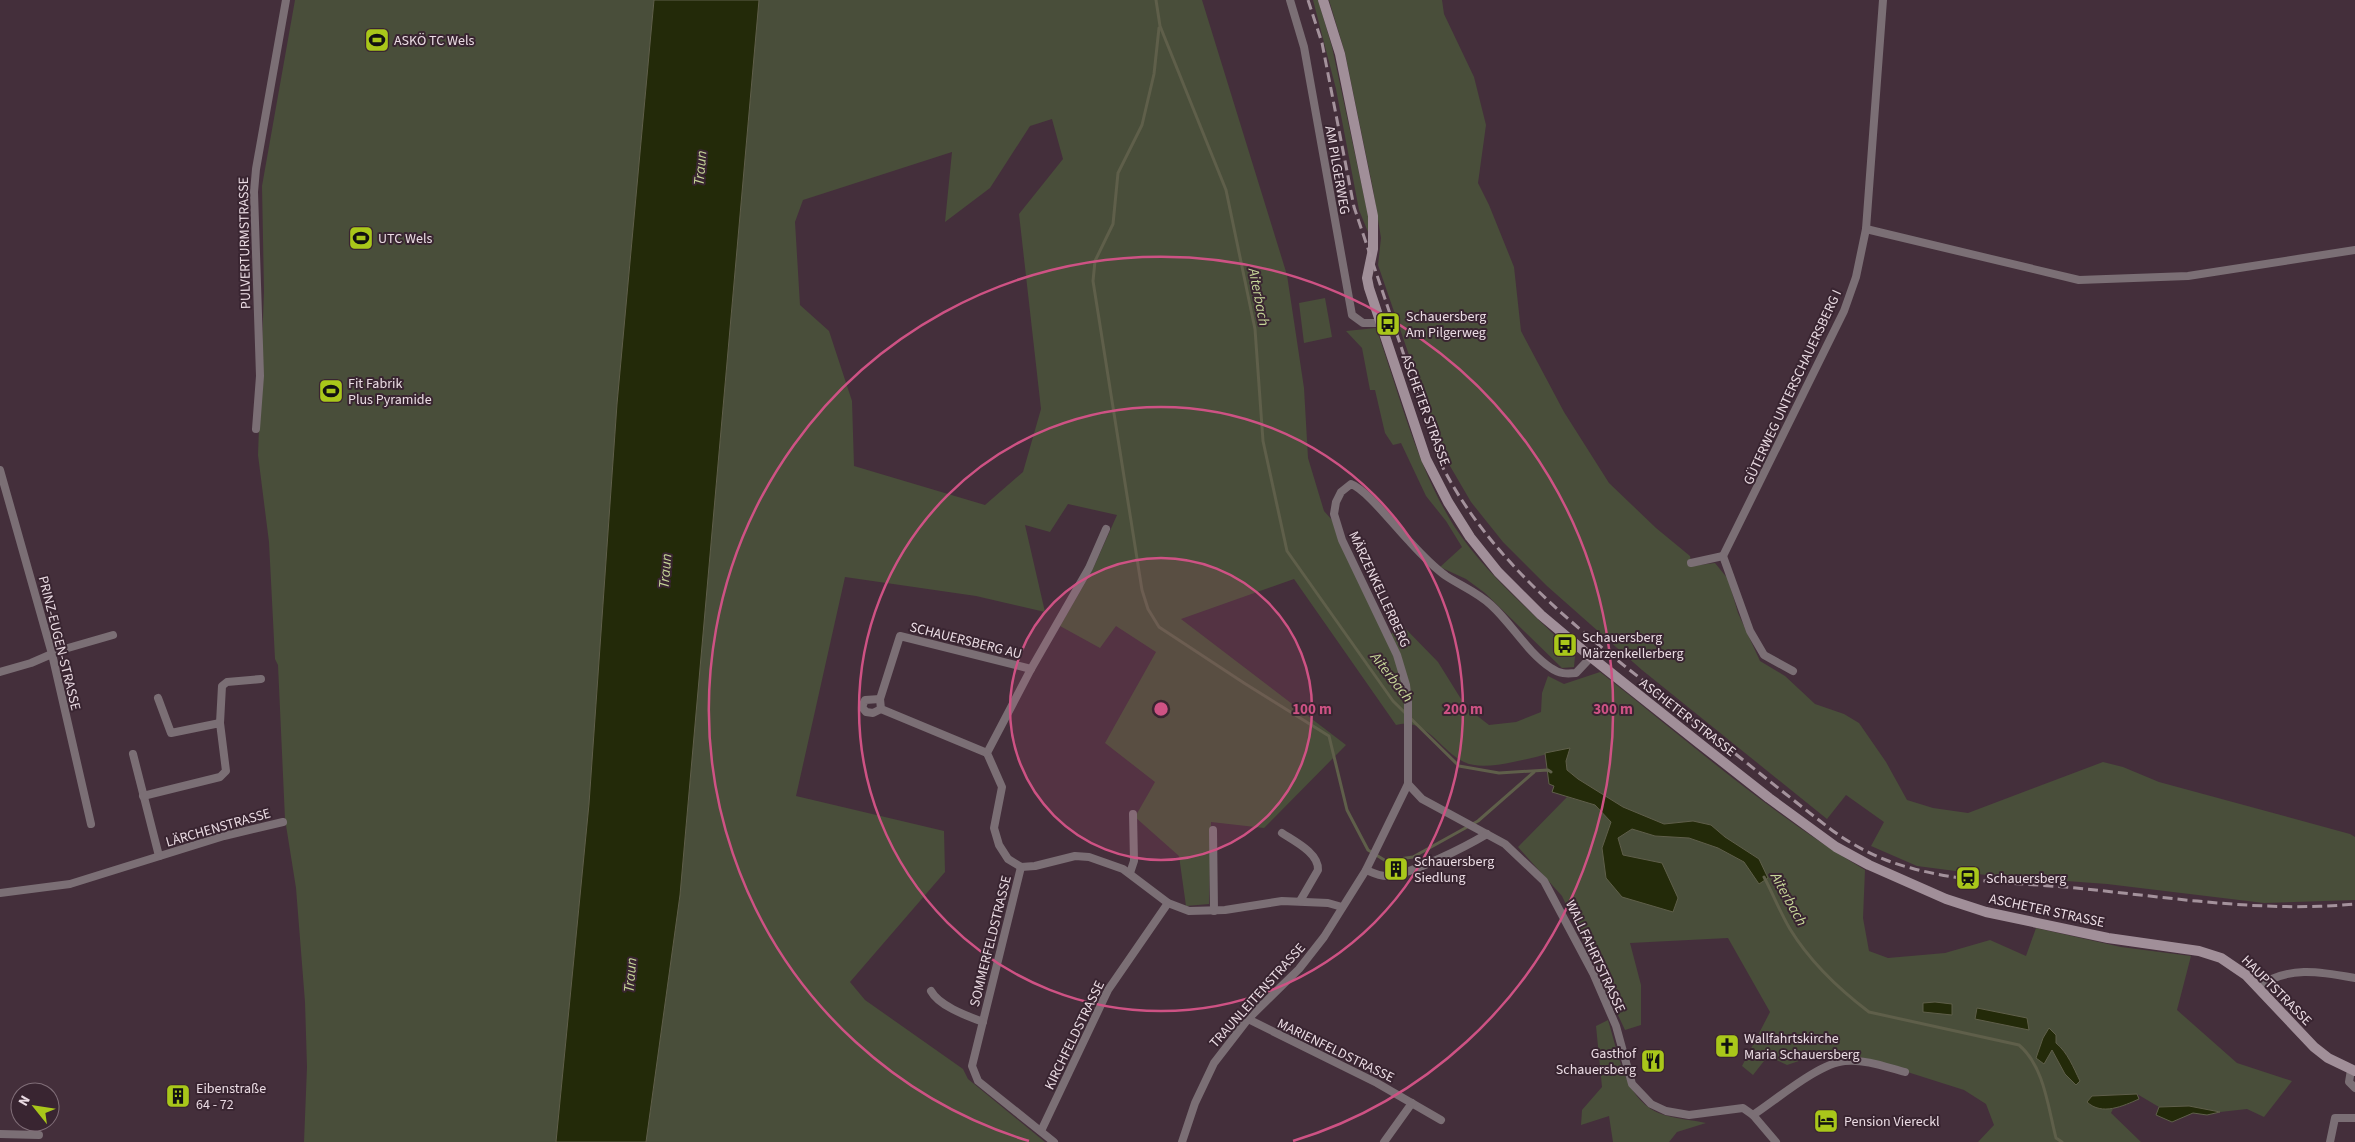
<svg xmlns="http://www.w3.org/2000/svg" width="2355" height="1142" font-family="'Source Sans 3',sans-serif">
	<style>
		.green { fill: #494e3a; fill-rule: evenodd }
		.water { fill: #232a09; stroke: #5f5f4a }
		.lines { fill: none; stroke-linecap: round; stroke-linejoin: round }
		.stream { stroke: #5f5f4a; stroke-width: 3 }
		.street { stroke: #7b6f75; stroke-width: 8 }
		.secondary { stroke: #a18f99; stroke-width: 10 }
		.rail { stroke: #a4929c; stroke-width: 3; stroke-dasharray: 10 5; stroke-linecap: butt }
		.ring { fill: none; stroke: #ce5284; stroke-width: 2.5 }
		.labels { text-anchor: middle; stroke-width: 4; stroke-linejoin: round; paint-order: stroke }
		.poi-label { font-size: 14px; fill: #eadbe3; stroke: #392531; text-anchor: start }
		.street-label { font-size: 14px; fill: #eadbe3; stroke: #392531 }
		.water-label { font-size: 15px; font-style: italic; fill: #c6d698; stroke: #392531 }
		.centre { fill: #ce5284; stroke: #392531; stroke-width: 2.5 }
		.ring-label { font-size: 15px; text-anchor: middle; font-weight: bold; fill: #ce5284; stroke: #392531; stroke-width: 4; stroke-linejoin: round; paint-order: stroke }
	</style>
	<rect width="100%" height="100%" fill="#442f3b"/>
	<g class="green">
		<polygon points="295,0 654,0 617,404 589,804 556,1142 304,1142 307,1067 305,1002 296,888 285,819 278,665 275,659 269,542 258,455 264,291 262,186"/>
		<path d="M759,0H1202L1287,275L1304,388L1308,458L1324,511L1332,520L1387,638L1401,624L1438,662L1466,707L1489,725L1516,722L1541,712L1542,693L1548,676L1564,684L1600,672C1687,740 1770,814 1865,870L1863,918L1869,951L1888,958L1945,953L1990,940L2026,956L2036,928L2121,947L2191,956L2177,1010L2237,1063L2292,1081L2264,1117L2247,1109L2220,1112L2189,1106L2159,1107L2137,1094L2092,1096L2087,1102C2094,1109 2103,1108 2113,1109L2111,1113L2141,1142H1978L1994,1125L1986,1104L1964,1090L1835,1049L1787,1065L1768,1056L1753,1075L1742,1066L1770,1012L1728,938L1630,943L1641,985V1025L1625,1030L1562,896L1518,847L1567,797L1595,805L1611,822L1602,848L1606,878L1662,863L1623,855L1618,838L1632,829L1655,836L1689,838L1718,848L1744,862L1759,859L1725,837L1711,825L1693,821L1664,824L1623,807L1578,779L1567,770L1566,761L1570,749C1544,753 1488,774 1464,762C1439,750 1427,717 1396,725L1294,579L1181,619L1346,745L1264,828L1211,822L1209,904L1186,906L1179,856L1135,817L1155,782L1105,743L1156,652L1116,626L1100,648L1060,626L1092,571L1117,515L1068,504L1050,532L1025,525L1045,612L976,596L845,577L796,796L944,831L945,872L850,982L865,1000L963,1069L968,1079L1045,1142H646L680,895ZM1052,119L1063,159L1019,214L1041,409L1023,472L985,505L854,466L852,401L829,331L800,305L795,222L803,200L952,152L945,222L990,188L1030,126ZM1977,1008L2029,1030L1975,1019ZM2056,1043C2068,1053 2073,1067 2080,1081L2076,1085L2065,1074L2052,1050Z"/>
		<polygon points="1313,0 1318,0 1332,47 1368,215 1368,232 1359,210 1336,89"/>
		<polygon points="1329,0 1442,0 1444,14 1474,77 1486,125 1478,183 1489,205 1514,267 1521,331 1564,412 1609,483 1656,528 1690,556 1692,566 1715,563 1728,579 1738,613 1760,661 1785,676 1815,704 1844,714 1859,723 1886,762 1907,800 1933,808 1968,813 2103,762 2123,767 2159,782 2350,834 2355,837 2355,900 2264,903 2107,884 1986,875 1917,866 1871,846 1884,822 1846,795 1827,819 1642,670 1547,586 1503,542 1471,502 1443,454 1378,265 1381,238 1373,189 1345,53"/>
		<polygon points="1325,298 1332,337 1304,343 1299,303"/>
		<path d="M1376,328C1400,395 1416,465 1454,526C1487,576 1534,613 1575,656L1574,667L1562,668L1485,593L1466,579L1440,567L1462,547L1446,521L1426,496L1401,443L1393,445L1385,433L1375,390H1370L1362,348L1346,331Z"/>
		<path d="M1608,1020C1619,1055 1625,1103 1664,1115C1677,1119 1693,1120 1706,1123L1677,1132L1669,1142H1613L1609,1116L1581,1125L1582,1110L1602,1087L1596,1026Z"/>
	</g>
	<g class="water">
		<polygon points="654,0 759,0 680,895 646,1142 556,1142 589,804 617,404"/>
		<polygon points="1570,748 1566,761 1567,770 1578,779 1623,807 1664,824 1693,821 1711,825 1725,837 1759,859 1768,878 1759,884 1744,862 1718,848 1689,838 1655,836 1632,829 1618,838 1623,855 1662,863 1678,898 1673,912 1622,897 1606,878 1602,848 1611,822 1595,805 1552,792 1554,786 1549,784 1545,753"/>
		<polygon points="1935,1002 1952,1004 1952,1015 1923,1012 1923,1003"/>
		<polygon points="1977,1008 2027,1018 2029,1030 1975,1019"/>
		<path d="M2049,1028L2056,1035V1043C2068,1053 2073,1067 2080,1081L2076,1085L2065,1074L2052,1050L2044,1064L2036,1058L2043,1038Z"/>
		<path d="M2137,1094L2139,1099C2123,1106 2102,1116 2087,1102L2092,1096Z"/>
		<polygon points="2189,1106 2220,1112 2207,1115 2193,1113 2172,1122 2156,1115 2159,1107"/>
	</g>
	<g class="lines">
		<g class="stream">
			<polyline points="1156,0 1160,26 1226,190 1255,329 1263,441 1287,551 1393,701 1459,766 1499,773 1548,770 1551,772"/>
			<polyline points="1159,28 1154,74 1142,125 1118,173 1113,224 1095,261 1093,281 1142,590 1148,609 1159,627 1244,683 1329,736 1347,810 1368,850 1386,861 1413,857 1478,821 1534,772"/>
			<path d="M1764,877C1773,894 1780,912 1790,929C1809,960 1840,990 1869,1012L2019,1045C2044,1066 2048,1107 2056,1138L2062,1142"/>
		</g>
		<g class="street">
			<polyline points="1290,0 1304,47 1352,315 1363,323 1381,323"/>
			<polyline points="1866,229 2079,280 2188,276 2355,250"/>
			<polyline points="256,429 260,376 254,192 256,169 286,0"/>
			<polyline points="0,470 52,654 91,824"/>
			<polyline points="1106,529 1089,568 1031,669 987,753 1002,787 994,828 999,845 1008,859 1021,867 1035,866 1075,856 1089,857 1123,869 1168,903 1189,911 1225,910 1282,901 1328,903 1342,907"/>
			<polyline points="1723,556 1844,311 1856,277 1866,229 1883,0"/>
			<polyline points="1723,556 1750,631 1764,655 1793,671"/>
			<polyline points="1691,563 1723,556"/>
			<polyline points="0,672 31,663 61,650 113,635"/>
			<polyline points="880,699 865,700 862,707 866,712 873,713 881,709"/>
			<polyline points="220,723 222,686 227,682 261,679"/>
			<polyline points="987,753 881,709 880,699 900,636 1031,669"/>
			<polyline points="133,754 159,856"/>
			<polyline points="1408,784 1422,799 1505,844 1544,881 1593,973 1616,1026 1632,1084 1651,1104 1666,1111 1689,1115 1743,1108 1753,1115 1776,1142"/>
			<polyline points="143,796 220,777 226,771 220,723 171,733 158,698"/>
			<polyline points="1213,830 1214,911"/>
			<path d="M1282,833C1294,841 1319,853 1318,870L1300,901"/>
			<polyline points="1021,867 972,1066 978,1081 1054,1142"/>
			<path d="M1366,870C1373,873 1381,877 1389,876C1414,873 1465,847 1487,834"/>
			<polyline points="1130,873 1134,861 1133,814"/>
			<polyline points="0,893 70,884 224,836 283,822"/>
			<path d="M2258,987C2288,965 2322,972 2355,978"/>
			<path d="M931,991C939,1006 967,1016 983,1022"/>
			<polyline points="1248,1019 1377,1083 1441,1120"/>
			<polyline points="2351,1070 2349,1082 2355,1088"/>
			<path d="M1753,1115C1776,1100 1819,1063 1845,1061C1865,1059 1886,1067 1905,1072"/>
			<polyline points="1041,1131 1108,990 1168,903"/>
			<polyline points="0,1134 39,1135"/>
			<path d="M1182,1142L1195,1103L1214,1063L1248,1019L1299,969L1324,937L1366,870L1408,784V702L1406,685L1397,655L1342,540L1334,514L1336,502L1341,492L1351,484C1366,489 1396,528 1410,542C1421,554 1432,566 1446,576C1461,586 1477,592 1491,605C1512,624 1527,652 1551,668C1559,674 1567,674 1576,673L1591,657"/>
			<polyline points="1384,1142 1412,1103"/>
			<polyline points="2330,1142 2335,1118 2355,1118"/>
		</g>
		<polyline class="secondary" points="1323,0 1340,54 1373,216 1373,249 1367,278 1369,288 1426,459 1448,502 1470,537 1498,572 1541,615 1591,657 1699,743 1769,798 1836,847 1869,865 1946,899 1986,912 2108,938 2199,951 2221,958 2246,975 2314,1047 2328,1058 2355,1071"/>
		<path class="rail" d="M1308,0L1322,43L1354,207L1440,462C1492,566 1589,638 1678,708C1730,749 1781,791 1833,831C1857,848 1883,861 1911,868C1964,883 2022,883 2076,888C2168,897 2262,913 2355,904"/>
	</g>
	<circle cx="1161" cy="709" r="151" fill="#ce5284" fill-opacity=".12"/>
	<g class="ring">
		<circle cx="1161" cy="709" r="151"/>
		<circle cx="1161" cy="709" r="302"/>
		<path d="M1029 1141A452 452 0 1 1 1293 1141"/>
	</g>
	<defs>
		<symbol id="stadium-square" viewBox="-11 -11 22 22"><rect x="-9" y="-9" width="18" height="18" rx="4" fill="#a9c71a" stroke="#392531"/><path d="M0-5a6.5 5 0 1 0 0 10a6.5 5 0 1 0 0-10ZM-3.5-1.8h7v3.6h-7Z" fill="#111"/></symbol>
		<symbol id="bus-square" viewBox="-11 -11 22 22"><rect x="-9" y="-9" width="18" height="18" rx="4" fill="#a9c71a" stroke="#392531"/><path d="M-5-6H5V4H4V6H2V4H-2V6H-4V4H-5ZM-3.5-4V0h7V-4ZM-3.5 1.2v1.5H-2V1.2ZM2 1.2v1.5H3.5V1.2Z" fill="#111"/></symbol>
		<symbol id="building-square" viewBox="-11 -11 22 22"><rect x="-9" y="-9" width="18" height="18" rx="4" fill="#a9c71a" stroke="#392531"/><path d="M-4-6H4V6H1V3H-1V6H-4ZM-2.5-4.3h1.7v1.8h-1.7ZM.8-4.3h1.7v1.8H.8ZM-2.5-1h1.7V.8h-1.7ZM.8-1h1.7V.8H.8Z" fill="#111"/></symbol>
		<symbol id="station-square" viewBox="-11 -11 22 22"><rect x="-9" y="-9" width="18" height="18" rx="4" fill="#a9c71a" stroke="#392531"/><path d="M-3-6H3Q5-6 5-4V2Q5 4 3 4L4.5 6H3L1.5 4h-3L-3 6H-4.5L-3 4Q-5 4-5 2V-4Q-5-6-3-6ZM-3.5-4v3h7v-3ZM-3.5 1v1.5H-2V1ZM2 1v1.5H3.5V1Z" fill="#111"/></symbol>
		<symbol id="church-square" viewBox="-11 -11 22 22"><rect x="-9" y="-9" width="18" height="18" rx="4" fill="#a9c71a" stroke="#392531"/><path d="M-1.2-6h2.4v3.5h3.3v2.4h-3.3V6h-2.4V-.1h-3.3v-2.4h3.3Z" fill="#111"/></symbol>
		<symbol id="restaurant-square" viewBox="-11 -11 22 22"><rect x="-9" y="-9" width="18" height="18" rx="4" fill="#a9c71a" stroke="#392531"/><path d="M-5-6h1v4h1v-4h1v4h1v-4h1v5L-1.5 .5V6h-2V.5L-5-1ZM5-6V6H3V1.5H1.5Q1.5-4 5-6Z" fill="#111"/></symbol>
		<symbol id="hotel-square" viewBox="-11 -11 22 22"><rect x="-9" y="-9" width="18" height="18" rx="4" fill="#a9c71a" stroke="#392531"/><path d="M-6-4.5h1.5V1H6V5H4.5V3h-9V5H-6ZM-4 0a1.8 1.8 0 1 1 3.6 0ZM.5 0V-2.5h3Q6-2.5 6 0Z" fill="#111"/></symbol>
	</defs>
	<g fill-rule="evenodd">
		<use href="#stadium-square" x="363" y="26" width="28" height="28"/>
		<use href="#stadium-square" x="347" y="224" width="28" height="28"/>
		<use href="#bus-square" x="1374" y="310" width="28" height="28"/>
		<use href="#stadium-square" x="317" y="377" width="28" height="28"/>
		<use href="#bus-square" x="1551" y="631" width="28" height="28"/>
		<use href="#building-square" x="1382" y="855" width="28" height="28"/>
		<use href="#station-square" x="1954" y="864" width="28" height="28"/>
		<use href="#church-square" x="1713" y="1032" width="28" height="28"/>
		<use href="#restaurant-square" x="1639" y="1047" width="28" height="28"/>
		<use href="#building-square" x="164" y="1082" width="28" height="28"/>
		<use href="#hotel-square" x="1812" y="1107" width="28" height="28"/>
	</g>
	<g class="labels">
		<g class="poi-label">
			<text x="394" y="45">ASKÖ TC Wels</text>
			<text x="378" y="243">UTC Wels</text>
			<text x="1406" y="321">Schauersberg<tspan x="1406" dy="16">Am Pilgerweg</tspan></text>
			<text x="348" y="388">Fit Fabrik<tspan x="348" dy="16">Plus Pyramide</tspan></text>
			<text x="1582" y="642">Schauersberg<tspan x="1582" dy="16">Märzenkellerberg</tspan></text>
			<text x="1414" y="866">Schauersberg<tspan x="1414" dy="16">Siedlung</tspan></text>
			<text x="1986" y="883">Schauersberg</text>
			<text x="1744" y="1043">Wallfahrtskirche<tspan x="1744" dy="16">Maria Schauersberg</tspan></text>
			<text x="1636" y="1058" text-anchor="end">Gasthof<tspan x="1636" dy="16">Schauersberg</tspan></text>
			<text x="196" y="1093">Eibenstraße<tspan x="196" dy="16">64 - 72</tspan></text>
			<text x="1844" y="1126">Pension Viereckl</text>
		</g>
		<g class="street-label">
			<text transform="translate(1338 170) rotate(80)" y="5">AM PILGERWEG</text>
			<text transform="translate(244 243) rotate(-91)" y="5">PULVERTURMSTRASSE</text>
			<text transform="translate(1792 387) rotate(-65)" y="5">GÜTERWEG UNTERSCHAUERSBERG I</text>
			<text transform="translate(1426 410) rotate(70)" y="5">ASCHETER STRASSE</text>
			<text transform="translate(1380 589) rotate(65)" y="5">MÄRZENKELLERBERG</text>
			<text transform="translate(966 640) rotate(14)" y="5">SCHAUERSBERG AU</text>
			<text transform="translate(60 643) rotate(76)" y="5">PRINZ-EUGEN-STRASSE</text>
			<text transform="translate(1688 717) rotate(38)" y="5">ASCHETER STRASSE</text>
			<text transform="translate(218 827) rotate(-16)" y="5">LÄRCHENSTRASSE</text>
			<text transform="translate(2047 910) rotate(12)" y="5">ASCHETER STRASSE</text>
			<text transform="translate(990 941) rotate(-76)" y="5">SOMMERFELDSTRASSE</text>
			<text transform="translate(1596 956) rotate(65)" y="5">WALLFAHRTSTRASSE</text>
			<text transform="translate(2277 990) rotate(45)" y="5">HAUPTSTRASSE</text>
			<text transform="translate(1257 995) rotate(-48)" y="5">TRAUNLEITENSTRASSE</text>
			<text transform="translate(1074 1035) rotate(-64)" y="5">KIRCHFELDSTRASSE</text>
			<text transform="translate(1336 1050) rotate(26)" y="5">MARIENFELDSTRASSE</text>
		</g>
		<g class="water-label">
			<text transform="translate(700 168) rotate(-85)" y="5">Traun</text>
			<text transform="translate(1259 297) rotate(79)" y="5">Aiterbach</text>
			<text transform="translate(665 571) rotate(-85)" y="5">Traun</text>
			<text transform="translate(1392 677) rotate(52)" y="5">Aiterbach</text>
			<text transform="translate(1789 899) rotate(61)" y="5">Aiterbach</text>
			<text transform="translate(630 975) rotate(-85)" y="5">Traun</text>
		</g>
	</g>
	<circle cx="1161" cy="709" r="8" class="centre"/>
	<g class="ring-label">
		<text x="1312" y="714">100 m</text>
		<text x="1463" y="714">200 m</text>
		<text x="1613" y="714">300 m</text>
	</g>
	<g transform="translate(35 1107) rotate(300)"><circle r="24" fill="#392531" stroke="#806e78"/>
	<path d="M0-4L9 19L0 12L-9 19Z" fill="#a9c71a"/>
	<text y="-8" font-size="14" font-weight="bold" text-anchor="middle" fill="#eadbe3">N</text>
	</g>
</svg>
